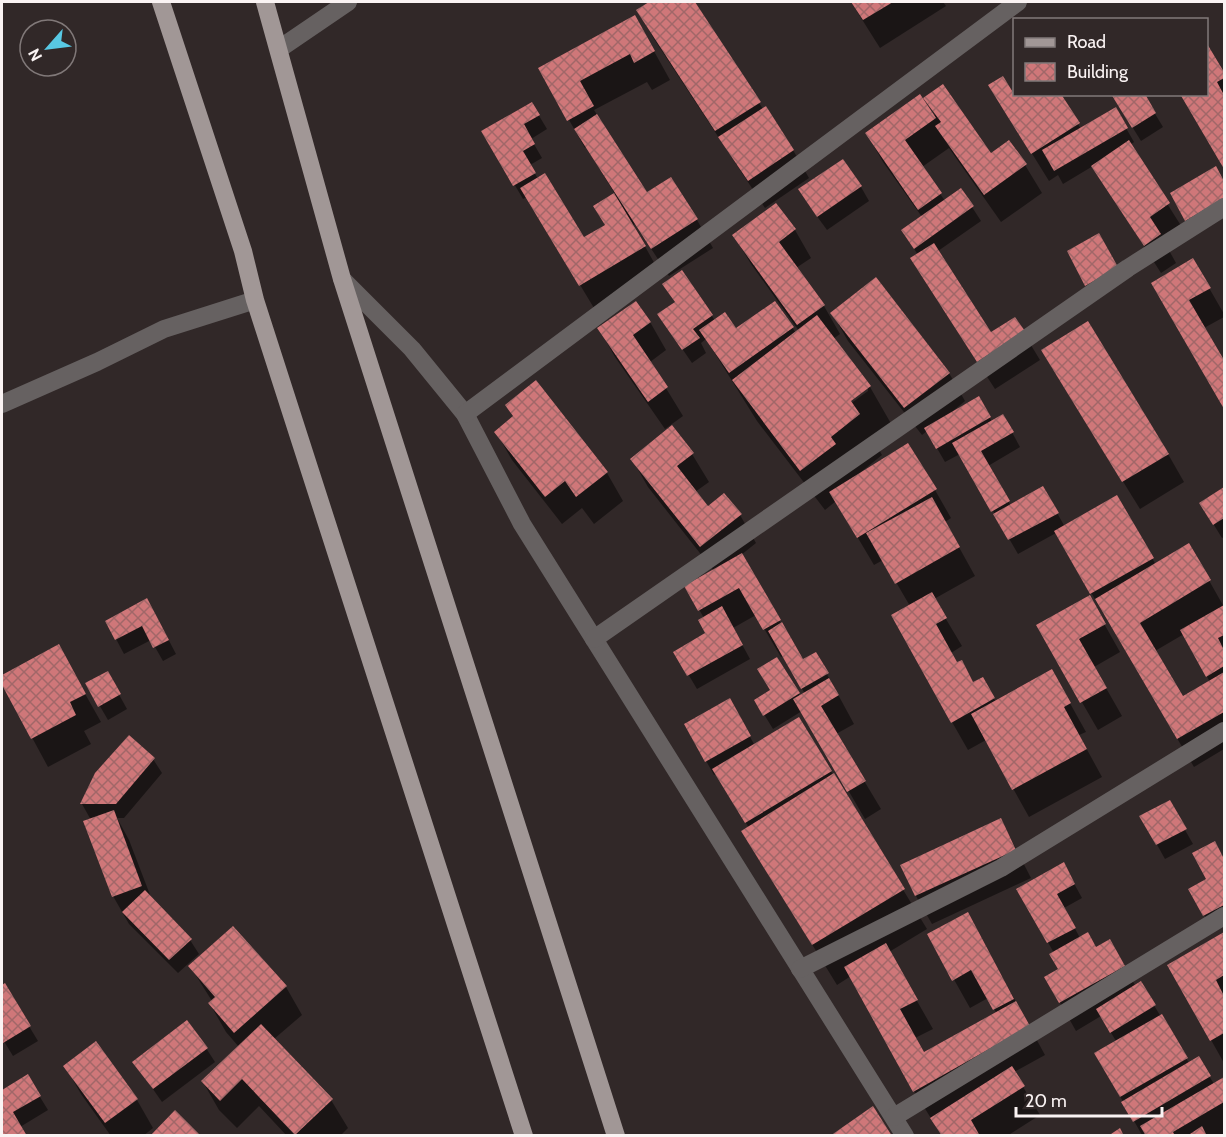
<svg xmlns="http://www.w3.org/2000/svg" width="1226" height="1137" font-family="Cabin,sans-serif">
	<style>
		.shadow { fill: #0007; fill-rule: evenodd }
		.building { fill: url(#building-cross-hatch) }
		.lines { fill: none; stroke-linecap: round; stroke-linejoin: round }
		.minor { stroke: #666161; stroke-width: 18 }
		.major { stroke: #a19796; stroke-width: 18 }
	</style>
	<defs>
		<pattern id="building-cross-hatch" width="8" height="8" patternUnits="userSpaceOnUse" patternTransform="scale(1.5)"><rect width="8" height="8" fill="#cf7779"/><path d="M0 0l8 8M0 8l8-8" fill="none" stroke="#a16768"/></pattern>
	</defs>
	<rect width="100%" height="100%" fill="#312828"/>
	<g class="shadow">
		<polygon points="652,2 693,2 763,109 793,150 809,178 765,208 654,39 638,11"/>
		<polygon points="851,2 943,2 946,6 880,48"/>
		<polygon points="635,17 670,80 652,90 647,82 594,110 647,194 697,220 713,248 669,276 635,224 633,225 661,275 597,313 527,197 523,199 483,131 532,104 547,129 531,139 542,158 530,165 538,179 584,239 606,226 595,206 615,194 586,147 585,148 540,69"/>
		<polygon points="1207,46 1224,75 1224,167 1181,94 1206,94"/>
		<polygon points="990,86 1014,96 1059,94 1081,129 1115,109 1134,142 1130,145 1185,232 1166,245 1176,263 1161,273 1093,166 1063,184 1058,175 1049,181"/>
		<polygon points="1112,94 1143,94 1163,127 1141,141"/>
		<polygon points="925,98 990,155 1025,165 1042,193 1001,222 949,148 922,167 945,201 961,190 981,221 938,251 991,334 1023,332 1040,360 995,389 928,286 918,255 903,231 922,217 883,162 867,134 933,117 935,115"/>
		<polygon points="861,187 869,201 827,230 808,204"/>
		<path d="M776,205L795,230L811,258L796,268L824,306L840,334L833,339L870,387L893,427L874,441L882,455L861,472L862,474L935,490L951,518L945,522L975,576L934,599L962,646L951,653L957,664L974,683L982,679L996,702L1052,671L1086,732L1079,735L1102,777L1029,817L986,740L968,750L952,722L910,606L883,560L874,565L836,501L825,510L757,421L706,339L701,343L706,353L692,363L659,315L676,303L664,285L712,316L715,321L736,330L775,303L796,333L799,331L751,264L734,236ZM868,387V391L846,407L844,405Z"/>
		<polygon points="1193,260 1224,314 1224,317 1204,328 1224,363 1224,406 1153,283"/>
		<path d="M832,313L949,373L965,401L953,411L954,412L979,398L992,422L1003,416L1020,447L988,466L1011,506L1043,488L1065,527L1117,497L1156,565L1189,545L1224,607V749L1194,767L1056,533L1018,554L960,454L945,462L927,431L922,435L848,341ZM1184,634L1210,682L1183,698L1155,651Z"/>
		<polygon points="650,322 666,350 650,362 683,416 665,429 615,357 599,329"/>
		<polygon points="1059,378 1168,454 1184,482 1140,509"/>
		<polygon points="536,382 607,473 623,501 594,524 582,508 562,524 512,460 496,432 514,417"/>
		<polygon points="692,454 709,482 695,492 708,508 740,515 756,543 741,555 803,661 816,654 854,724 836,734 881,809 865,819 802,711 773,729 756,701 772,691 777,659 800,696 805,694 784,656 781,657 756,615 733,628 750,659 697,689 675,652 707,634 704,618 686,587 714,571 648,487 632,459"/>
		<polygon points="1224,489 1224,537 1222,538 1201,504"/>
		<polygon points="1089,597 1120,652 1094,667 1122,716 1098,730 1038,626"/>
		<polygon points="155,614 176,654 163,661 151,640 124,654 107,622"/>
		<polygon points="58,646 101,722 84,731 91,744 48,767 2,682 2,677"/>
		<polygon points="107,673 127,709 108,720 87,684"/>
		<polygon points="730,700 755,746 799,719 927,929 889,952 933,1029 915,1038 924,1054 997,1014 988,998 970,1008 929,935 983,942 1045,1055 1014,1072 1040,1115 1007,1136 942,1136 914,1091 851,976 837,985 767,871 749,828 717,774 714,775 686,725"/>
		<polygon points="153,759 162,773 124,818 117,818 129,840 152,900 190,940 199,954 178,973 129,924 113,896 91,820 82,804 97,774"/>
		<polygon points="1169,802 1193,844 1165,859 1141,816"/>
		<polygon points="1001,820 1031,878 932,924 916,896"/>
		<polygon points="1214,843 1224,861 1224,923 1212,929 1190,889 1208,880"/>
		<polygon points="1071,878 1082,898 1064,908 1080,938 1096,949 1110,941 1136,987 1141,984 1189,1063 1198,1058 1214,1084 1224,1079 1224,1136 1148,1136 1146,1133 1142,1135 1096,1054 1116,1041 1101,1016 1076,1031 1046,978 1060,970 1054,953 1018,889"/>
		<polygon points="1224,934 1224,1063 1169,965"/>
		<polygon points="190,966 286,987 302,1015 274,1039 331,1100 348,1128 340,1136 287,1136 259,1106 237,1128 219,1110 203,1082 239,1047 226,1032 210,1004 212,1001"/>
		<polygon points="4,985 38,1041 13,1056 2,1038 2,987"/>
		<polygon points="206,1048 215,1062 162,1102 134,1062"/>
		<polygon points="65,1066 137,1100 153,1128 143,1136 111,1136 81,1094"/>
		<polygon points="27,1076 48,1110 20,1127 25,1136 2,1136 2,1091"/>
	</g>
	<g class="building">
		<polygon points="649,2 695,2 761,102 715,131 636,10"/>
		<polygon points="851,2 893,2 863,20"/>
		<polygon points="635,15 655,51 634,63 630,54 580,81 594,106 567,121 538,68"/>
		<polygon points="1206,42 1224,72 1224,78 1217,82 1224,95 1224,169 1180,94 1206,94"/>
		<polygon points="1003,76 1014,94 1061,94 1080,123 1031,154 988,85"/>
		<polygon points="943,84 991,153 1009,140 1027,164 984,195 935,126 941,122 923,98"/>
		<polygon points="920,94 936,118 905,140 942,193 918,210 865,133"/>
		<polygon points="1111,94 1145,94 1156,113 1132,128"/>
		<polygon points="532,102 540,115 524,124 535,144 523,151 536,173 513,186 481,131"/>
		<polygon points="766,106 794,150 748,181 718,137"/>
		<polygon points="1116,107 1128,128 1054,171 1042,150"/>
		<polygon points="597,114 647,192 671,177 698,219 651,249 574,129"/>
		<polygon points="1129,140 1170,203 1150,217 1161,234 1144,246 1091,166"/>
		<polygon points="843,159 862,186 817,217 798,189"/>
		<polygon points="1216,166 1224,181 1224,198 1185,221 1170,193"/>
		<polygon points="545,173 584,237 605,225 593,206 614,193 646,246 579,286 520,188"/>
		<polygon points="961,188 974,206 914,249 901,230"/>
		<polygon points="776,203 796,229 779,242 825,305 797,325 732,235"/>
		<polygon points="1099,233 1118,267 1085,286 1067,251"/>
		<polygon points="934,243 991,332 1015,317 1025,331 977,362 910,258"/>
		<polygon points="1193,258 1211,288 1189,300 1224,360 1224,409 1151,283"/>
		<polygon points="682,270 713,315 693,329 700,338 682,350 657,314 675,302 662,284"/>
		<polygon points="876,277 950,373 904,408 830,313"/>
		<polygon points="636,301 651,322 633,335 668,387 648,402 597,328"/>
		<polygon points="775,301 794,327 729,373 699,330 725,312 736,328"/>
		<polygon points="817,315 871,386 851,401 860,414 831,437 836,444 800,471 732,380"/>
		<polygon points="1088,321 1169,454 1122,482 1041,350"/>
		<polygon points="536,380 608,472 576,497 565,481 545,497 494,432 513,416 505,405"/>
		<polygon points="979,396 991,417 936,449 924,428"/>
		<polygon points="1003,414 1014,432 981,451 1010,501 991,512 952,443"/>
		<polygon points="672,425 694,453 677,466 708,506 724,493 742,514 700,547 630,459"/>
		<polygon points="908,443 937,489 857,538 829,492"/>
		<polygon points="1043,486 1059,513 1008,540 993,514"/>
		<polygon points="1224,487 1224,518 1213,525 1199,503"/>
		<polygon points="1117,495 1154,558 1090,594 1054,531"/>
		<polygon points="932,497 960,547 895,584 866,533"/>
		<polygon points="1189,543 1211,580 1140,623 1183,696 1224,672 1224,712 1177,739 1095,599"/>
		<polygon points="742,553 781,620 763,630 739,588 698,611 684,586"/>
		<polygon points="932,592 947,618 936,624 957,662 962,660 973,682 983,677 995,698 951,723 891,615"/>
		<polygon points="1090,595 1106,624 1079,639 1107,688 1080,703 1036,625"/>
		<polygon points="147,598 169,640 153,648 142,626 115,640 105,621"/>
		<polygon points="1224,605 1224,635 1218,638 1224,650 1224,666 1206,677 1180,630"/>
		<polygon points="722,606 743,645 687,676 673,652 705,633 698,620"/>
		<polygon points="782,622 803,659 816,652 829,673 801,689 768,631"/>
		<polygon points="59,644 86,694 70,702 76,715 31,739 2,685 2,675"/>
		<polygon points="777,657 800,693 763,716 754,700 770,690 757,669"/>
		<polygon points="1052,669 1071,703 1064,707 1087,749 1012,790 971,714"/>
		<polygon points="108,671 121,694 98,707 85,683"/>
		<polygon points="829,678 839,695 821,706 866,781 847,792 793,699"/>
		<polygon points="730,698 751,736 705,762 684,724"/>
		<polygon points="799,717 832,771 745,823 712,769"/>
		<polygon points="129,735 155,758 116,804 80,804 95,773"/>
		<polygon points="834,773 905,889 812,945 741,831"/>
		<polygon points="1170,800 1187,829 1156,845 1139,816"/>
		<polygon points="114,810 142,886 112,897 83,821"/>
		<polygon points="1001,818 1016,850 915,896 900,865"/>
		<polygon points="1215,841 1224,859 1224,905 1203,916 1188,889 1206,879 1192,853"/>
		<polygon points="1064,862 1075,884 1057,894 1076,928 1047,943 1016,889"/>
		<polygon points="145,890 192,939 169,960 122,912"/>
		<polygon points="968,912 1014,999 993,1010 971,970 952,981 927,934"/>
		<polygon points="233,926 287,986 234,1033 208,1003 215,997 188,966"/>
		<polygon points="1088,932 1096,947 1110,939 1125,966 1059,1003 1044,977 1058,969 1049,954"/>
		<polygon points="1224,932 1224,975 1216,980 1224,996 1224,1033 1210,1041 1167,965"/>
		<polygon points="886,943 918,1000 900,1009 924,1052 1016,1001 1030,1026 913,1092 844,967"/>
		<polygon points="1141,981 1156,1005 1110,1033 1096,1009"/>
		<polygon points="5,983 31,1026 3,1043 2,1040 2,985"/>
		<polygon points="1162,1014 1188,1058 1120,1097 1094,1053"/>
		<polygon points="187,1020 208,1048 153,1089 132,1062"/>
		<polygon points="261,1024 333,1099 295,1135 242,1079 220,1101 201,1081"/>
		<polygon points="96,1041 138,1099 105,1123 63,1066"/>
		<polygon points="1199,1056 1211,1076 1133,1122 1121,1102"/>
		<polygon points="1012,1066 1025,1086 971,1120 980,1136 942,1136 930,1118"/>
		<polygon points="28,1074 41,1096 13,1112 27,1136 2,1136 2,1090"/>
		<polygon points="1224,1077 1224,1102 1173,1132 1175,1136 1146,1136 1140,1126"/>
		<polygon points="873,1106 892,1136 830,1136"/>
		<polygon points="175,1110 201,1136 150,1136"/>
		<polygon points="1202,1126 1207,1136 1187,1136"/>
		<polygon points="1120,1128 1124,1136 1108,1136"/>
	</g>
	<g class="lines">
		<g class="minor">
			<polyline points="279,49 348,2"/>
			<polyline points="342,279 412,349 465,414 522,524 905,1136"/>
			<polyline points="2,404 97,362 164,329 255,300"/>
			<polyline points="465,414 1018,2"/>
			<polyline points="594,639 1128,268 1224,207"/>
			<polyline points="800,969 1001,868 1224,731"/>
			<polyline points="894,1117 1224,916"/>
		</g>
		<g class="major">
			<polyline points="161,2 243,251 255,300 524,1136"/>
			<polyline points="265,2 342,279 616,1136"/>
		</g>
	</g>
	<rect width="1226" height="1137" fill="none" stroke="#faf3f3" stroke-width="6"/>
	<rect x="1013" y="18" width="195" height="78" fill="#312828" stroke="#817979" stroke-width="1.5"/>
	<rect x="1025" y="38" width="30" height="9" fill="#a19796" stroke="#817979" stroke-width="1.5"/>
	<text x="1067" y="48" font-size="18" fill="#faf3f3">Road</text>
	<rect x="1025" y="63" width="30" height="18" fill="url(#building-cross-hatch)" stroke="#817979" stroke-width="1.5"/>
	<text x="1067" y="78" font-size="18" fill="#faf3f3">Building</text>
	<g transform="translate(48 48) rotate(242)"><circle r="28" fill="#312828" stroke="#817979" stroke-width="1.5"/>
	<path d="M0-4.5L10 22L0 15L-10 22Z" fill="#58c9e4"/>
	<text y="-9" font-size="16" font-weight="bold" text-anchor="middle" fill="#faf3f3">N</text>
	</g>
	<path d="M1016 1107v9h146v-9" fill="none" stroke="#faf3f3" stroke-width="3"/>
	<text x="1025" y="1107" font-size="18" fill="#faf3f3" stroke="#312828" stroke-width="4.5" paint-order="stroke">20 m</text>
</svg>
